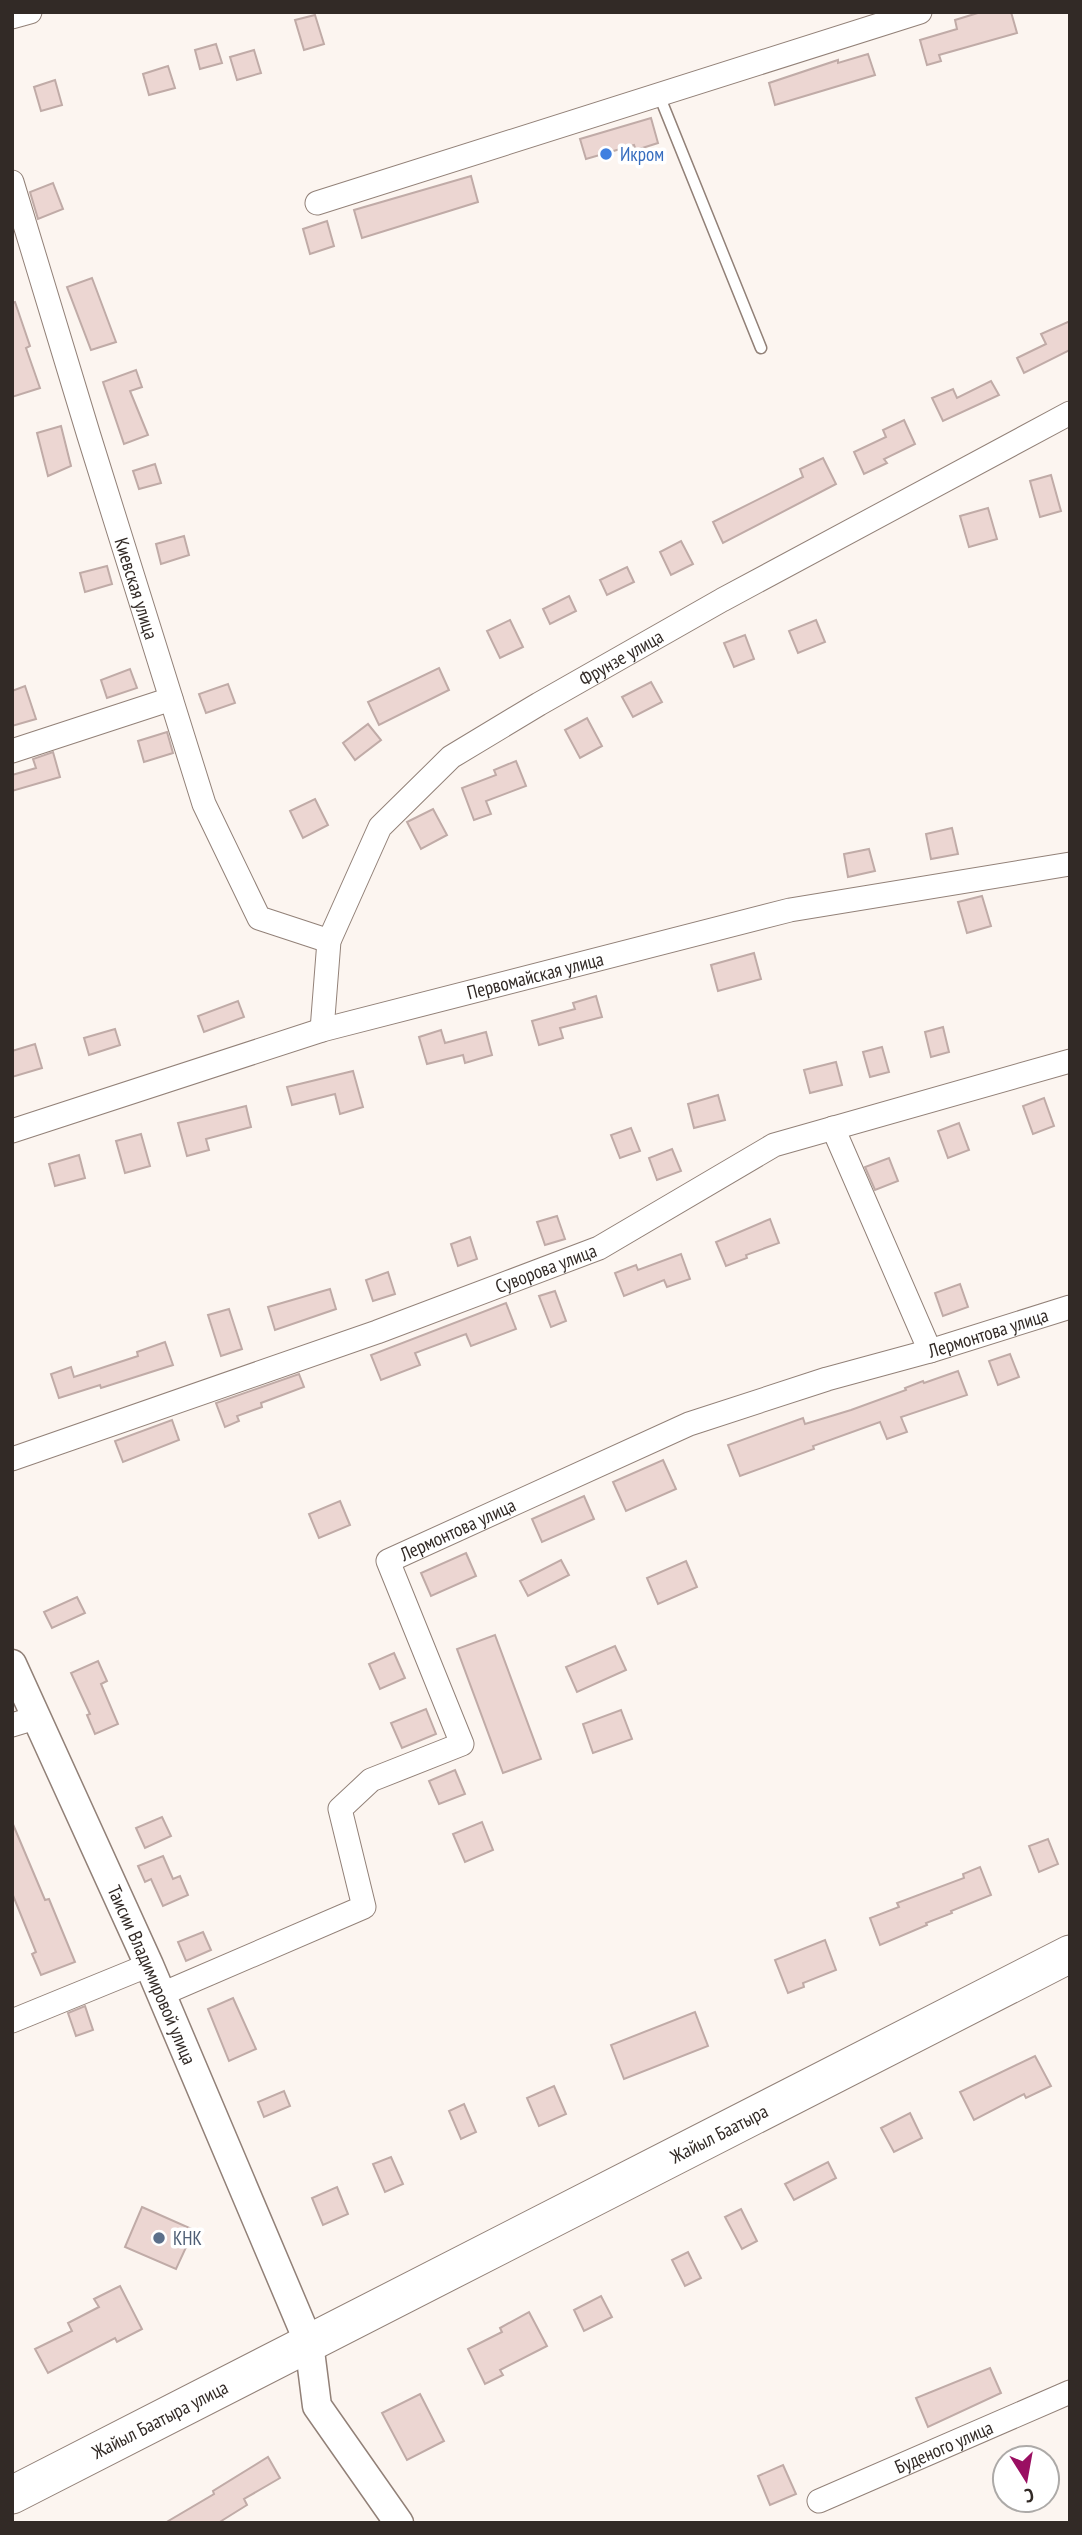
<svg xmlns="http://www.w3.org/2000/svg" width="1082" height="2535" font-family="'PT Sans Narrow',sans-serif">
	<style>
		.building { fill: #ecd6d2; stroke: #c0aba7; stroke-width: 2 }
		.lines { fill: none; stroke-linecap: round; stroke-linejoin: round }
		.service-casing { stroke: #928178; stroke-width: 13 }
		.minor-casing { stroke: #928178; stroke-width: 25 }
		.tertiary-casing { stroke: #928178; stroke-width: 31 }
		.trunk-casing { stroke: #928178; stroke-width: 39 }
		.service { stroke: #fff; stroke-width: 10 }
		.minor { stroke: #fff; stroke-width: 23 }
		.tertiary { stroke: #fff; stroke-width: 28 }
		.trunk { stroke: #fff; stroke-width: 37 }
		.shop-dot { fill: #3f7fe0; stroke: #fff; stroke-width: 2.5 }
		.service-dot { fill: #5c6f8a; stroke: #fff; stroke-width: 2.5 }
		.labels { text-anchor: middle; stroke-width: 7; stroke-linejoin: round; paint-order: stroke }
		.shop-label { font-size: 19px; fill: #366cbe; stroke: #fff; text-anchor: start }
		.street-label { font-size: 19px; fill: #322a26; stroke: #fff }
		.service-label { font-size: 19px; fill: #4e5e75; stroke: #fff; text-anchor: start }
	</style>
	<rect width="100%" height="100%" fill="#fcf5f0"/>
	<g class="building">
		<polygon points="981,12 1011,12 1017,33 939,55 941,61 927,65 920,40 957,29 955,20"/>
		<polygon points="315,15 324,44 304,50 295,20"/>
		<polygon points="216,44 222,63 200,69 195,50"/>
		<polygon points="254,50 261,73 237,80 230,57"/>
		<polygon points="868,54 875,75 775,105 769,83 838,60 838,63"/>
		<polygon points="168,66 175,88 149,95 143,74"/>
		<polygon points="55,80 62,105 41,111 34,87"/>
		<polygon points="651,118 658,143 636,150 634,145 586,159 580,139"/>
		<polygon points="471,176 478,202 362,238 354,210"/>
		<polygon points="53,183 63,209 38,219 30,192"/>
		<polygon points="327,221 334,246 310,254 303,229"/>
		<polygon points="92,278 116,342 91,350 67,287"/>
		<polygon points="15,302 30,346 26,348 40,388 12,397 12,303"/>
		<polygon points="1070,321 1070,350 1024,373 1017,358 1046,344 1041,334"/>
		<polygon points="136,370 142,387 130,391 148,435 124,444 103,382"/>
		<polygon points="991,381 999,395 943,421 932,398 953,389 957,398"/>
		<polygon points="904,420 915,444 884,459 887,463 864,474 854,452 886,437 883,430"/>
		<polygon points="61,426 71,466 48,476 37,433"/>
		<polygon points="823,458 836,484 723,543 713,522 803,477 800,469"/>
		<polygon points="155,464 161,483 139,489 133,471"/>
		<polygon points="1051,475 1061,511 1040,517 1030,481"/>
		<polygon points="988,508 997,539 969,547 960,516"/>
		<polygon points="184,536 189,555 161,564 156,544"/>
		<polygon points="681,541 693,564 671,575 660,552"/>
		<polygon points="107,566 112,584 85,592 80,573"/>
		<polygon points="627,567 634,582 607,595 600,580"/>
		<polygon points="569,596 576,611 550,624 543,609"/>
		<polygon points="510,620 523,647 500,658 487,631"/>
		<polygon points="816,620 825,642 798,653 789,631"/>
		<polygon points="745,635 754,659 734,667 724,643"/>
		<polygon points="439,668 449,690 379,725 368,702"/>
		<polygon points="130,669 137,688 107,698 101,680"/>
		<polygon points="651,682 662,702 633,717 622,697"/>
		<polygon points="228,684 235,703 206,713 199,694"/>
		<polygon points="25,686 36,719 12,726 12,691"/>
		<polygon points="587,718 602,746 580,758 565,730"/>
		<polygon points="368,724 381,740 355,760 343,743"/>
		<polygon points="167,732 173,753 144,762 138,741"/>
		<polygon points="53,752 60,777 12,791 12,775 36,768 33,759"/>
		<polygon points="516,761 526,786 486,801 491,814 474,820 462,788 496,775 494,770"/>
		<polygon points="315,799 328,825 303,838 290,811"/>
		<polygon points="433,809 447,835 421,849 407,822"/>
		<polygon points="952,828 958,854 931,859 926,834"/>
		<polygon points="869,849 875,871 848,877 844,854"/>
		<polygon points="982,896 991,926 967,933 958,902"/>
		<polygon points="754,953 761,979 718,991 711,965"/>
		<polygon points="596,996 602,1017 560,1028 563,1038 539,1045 532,1021 575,1009 573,1003"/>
		<polygon points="238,1001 244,1017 204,1032 198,1016"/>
		<polygon points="943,1027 949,1052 931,1057 925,1032"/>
		<polygon points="115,1029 120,1045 89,1055 84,1038"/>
		<polygon points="441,1030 445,1043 486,1032 492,1055 465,1063 463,1055 427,1064 419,1037"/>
		<polygon points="35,1044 42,1068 12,1077 12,1051"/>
		<polygon points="882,1047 889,1072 870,1077 863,1052"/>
		<polygon points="836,1062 842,1085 810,1093 804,1070"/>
		<polygon points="353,1071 363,1107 340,1114 335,1094 292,1105 287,1087"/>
		<polygon points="718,1095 725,1120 694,1128 688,1104"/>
		<polygon points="1044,1098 1054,1126 1033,1134 1023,1106"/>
		<polygon points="246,1106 251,1127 206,1139 209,1150 187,1156 178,1123"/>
		<polygon points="959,1123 969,1150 948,1158 938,1131"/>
		<polygon points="631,1128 640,1151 620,1158 611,1135"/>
		<polygon points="141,1134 150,1166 125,1173 116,1141"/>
		<polygon points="672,1149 681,1171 657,1180 649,1158"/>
		<polygon points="79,1155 85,1178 55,1186 49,1164"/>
		<polygon points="889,1158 898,1181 875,1190 865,1167"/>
		<polygon points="557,1216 565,1239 545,1245 537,1222"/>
		<polygon points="770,1219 779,1243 746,1255 747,1258 726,1266 716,1242"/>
		<polygon points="470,1237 477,1259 458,1266 451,1244"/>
		<polygon points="681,1254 690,1279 667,1287 664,1280 624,1296 615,1273 636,1265 638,1270"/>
		<polygon points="388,1272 395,1294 373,1301 366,1280"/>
		<polygon points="960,1284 968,1307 943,1316 935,1293"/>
		<polygon points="330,1289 336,1309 275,1330 268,1307"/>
		<polygon points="555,1291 566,1321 551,1327 539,1296"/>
		<polygon points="506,1303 516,1329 471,1346 466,1334 415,1353 420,1365 381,1380 371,1355"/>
		<polygon points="229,1309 242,1349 221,1356 208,1315"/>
		<polygon points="165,1342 173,1365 101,1388 100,1385 59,1398 51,1374 71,1367 74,1377 138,1356 137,1352"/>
		<polygon points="1010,1354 1019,1377 998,1385 989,1361"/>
		<polygon points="958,1371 967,1395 901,1417 907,1432 887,1439 880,1422 813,1446 814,1449 740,1476 728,1445 803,1418 805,1424 851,1410 906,1390 905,1388 923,1381 924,1383"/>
		<polygon points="299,1374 304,1387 261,1403 262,1407 237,1416 239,1421 225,1427 216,1403"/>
		<polygon points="172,1420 179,1440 123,1462 115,1441"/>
		<polygon points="663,1460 676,1489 626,1511 613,1482"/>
		<polygon points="584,1496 594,1519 542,1542 532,1519"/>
		<polygon points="340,1501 350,1525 319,1538 309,1514"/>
		<polygon points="466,1553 476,1576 431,1596 421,1573"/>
		<polygon points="561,1560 569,1575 528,1596 520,1581"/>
		<polygon points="686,1561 697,1587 658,1604 647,1578"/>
		<polygon points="77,1597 85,1613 52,1628 44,1612"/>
		<polygon points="495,1635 541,1759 503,1773 457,1649"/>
		<polygon points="615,1646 626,1670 577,1692 566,1667"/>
		<polygon points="394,1653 405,1678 380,1689 369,1664"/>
		<polygon points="98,1661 107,1681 101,1684 118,1724 95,1734 87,1715 90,1714 71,1673"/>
		<polygon points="426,1709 436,1734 402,1748 391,1723"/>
		<polygon points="621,1710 632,1739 593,1753 583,1724"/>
		<polygon points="455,1770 465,1794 439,1804 429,1781"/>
		<polygon points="162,1817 171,1836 145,1848 136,1828"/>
		<polygon points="12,1822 45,1900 49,1899 75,1962 41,1975 32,1954 36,1952 12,1893"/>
		<polygon points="482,1822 493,1850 465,1862 453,1834"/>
		<polygon points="1048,1839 1058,1864 1039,1872 1029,1846"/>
		<polygon points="163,1856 173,1879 180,1876 188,1895 163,1906 151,1879 145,1882 138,1866"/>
		<polygon points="980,1867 991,1895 951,1911 952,1913 926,1923 927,1925 880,1945 870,1918 899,1907 897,1903 964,1878 963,1874"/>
		<polygon points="203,1932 211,1950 186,1961 178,1942"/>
		<polygon points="825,1940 836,1970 803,1983 804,1987 788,1993 775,1960"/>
		<polygon points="233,1998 256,2049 229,2061 208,2009"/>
		<polygon points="85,2006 93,2030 76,2036 68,2013"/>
		<polygon points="695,2012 708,2046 624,2079 611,2045"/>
		<polygon points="1035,2056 1051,2086 1026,2098 1024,2094 974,2120 960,2092"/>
		<polygon points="554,2086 566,2114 539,2126 527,2098"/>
		<polygon points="284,2091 290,2106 264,2117 258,2102"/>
		<polygon points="464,2104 476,2132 461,2139 449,2111"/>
		<polygon points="910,2113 922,2138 894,2152 881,2128"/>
		<polygon points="391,2157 403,2184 385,2192 373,2164"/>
		<polygon points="828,2162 836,2178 794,2200 785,2184"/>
		<polygon points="337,2187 348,2214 323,2225 312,2198"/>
		<polygon points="142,2207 194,2230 176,2269 125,2247"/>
		<polygon points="741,2209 757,2241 742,2249 725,2217"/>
		<polygon points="688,2252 701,2278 685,2286 672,2260"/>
		<polygon points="120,2286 142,2329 117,2342 115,2338 48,2373 35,2349 72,2331 68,2323 99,2307 94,2299"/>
		<polygon points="601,2296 612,2317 584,2331 574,2310"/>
		<polygon points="529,2312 547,2346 500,2370 503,2375 485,2384 468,2349 502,2332 500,2328"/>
		<polygon points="990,2368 1001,2393 928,2427 916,2398"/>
		<polygon points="420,2394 444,2441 407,2460 382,2413"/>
		<polygon points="268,2457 280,2478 244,2499 247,2505 218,2523 165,2523 214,2494 213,2491"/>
		<polygon points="783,2465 796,2494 770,2505 758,2476"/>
	</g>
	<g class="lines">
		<defs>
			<polyline id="service" points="659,95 761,348"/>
			<g id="minor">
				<polyline points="12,17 30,12"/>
				<path id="s1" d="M12,182L89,436L204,804L259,918L329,941"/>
				<polyline points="317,203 920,12"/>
				<polyline points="12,751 171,699"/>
				<path id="s2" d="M322,1030L329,941L380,827L451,757L539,704L722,600L1070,413"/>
				<polyline points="833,1128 930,1351"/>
				<path id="s3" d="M12,1131L322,1030L790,910L1070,864"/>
				<path id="s4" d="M12,1459L377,1332L599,1248L774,1145L1070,1061"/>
				<polyline points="12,1725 35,1718"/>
				<path id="s5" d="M162,1994L364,1907L340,1809L371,1780L462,1744L388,1561L689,1424L827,1379L930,1351L1070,1307"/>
				<polyline points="12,2021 149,1965"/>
				<path id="s6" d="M819,2501L1070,2392"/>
			</g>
			<g id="tertiary">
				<path id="s7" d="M12,1664L149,1965L309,2343L317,2406L399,2523"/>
			</g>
			<g id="trunk">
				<path id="s8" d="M12,2495L1070,1954"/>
			</g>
		</defs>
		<use href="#service" class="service-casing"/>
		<use href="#minor" class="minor-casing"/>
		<use href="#tertiary" class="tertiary-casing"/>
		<use href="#trunk" class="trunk-casing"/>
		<use href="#service" class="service"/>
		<use href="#minor" class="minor"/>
		<use href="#tertiary" class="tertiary"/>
		<use href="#trunk" class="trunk"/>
	</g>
	<circle class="shop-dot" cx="606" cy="154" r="7"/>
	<circle class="service-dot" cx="159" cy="2238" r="7"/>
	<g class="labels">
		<g class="shop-label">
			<text x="620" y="161">Икром</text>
		</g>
		<g class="street-label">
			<text dy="7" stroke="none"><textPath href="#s1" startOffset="425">Киевская улица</textPath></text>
			<text dy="7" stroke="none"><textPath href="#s2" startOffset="511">Фрунзе улица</textPath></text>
			<text dy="7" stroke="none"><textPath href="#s3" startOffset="546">Первомайская улица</textPath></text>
			<text dy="7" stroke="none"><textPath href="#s4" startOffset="567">Суворова улица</textPath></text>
			<text dy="7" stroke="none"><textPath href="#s5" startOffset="1302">Лермонтова улица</textPath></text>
			<text dy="7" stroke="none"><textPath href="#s5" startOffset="735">Лермонтова улица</textPath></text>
			<text dy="7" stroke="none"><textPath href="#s7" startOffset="341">Таисии Владимировой улица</textPath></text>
			<text dy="7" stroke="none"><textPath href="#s8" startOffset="794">Жайыл Баатыра</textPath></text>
			<text dy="7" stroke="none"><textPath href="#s8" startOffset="166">Жайыл Баатыра улица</textPath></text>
			<text dy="7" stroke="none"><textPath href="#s6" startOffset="136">Буденого улица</textPath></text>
		</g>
		<g class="service-label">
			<text x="173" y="2245">КНК</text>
		</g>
	</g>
	<rect width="1082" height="2535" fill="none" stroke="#322a26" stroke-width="28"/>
	<g transform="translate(1026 2479) rotate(169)"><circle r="33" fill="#ffffff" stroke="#adaaa8" stroke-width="2"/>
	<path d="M0-5L12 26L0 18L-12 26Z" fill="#9a0f62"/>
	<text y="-10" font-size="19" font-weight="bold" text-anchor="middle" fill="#322a26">С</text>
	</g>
</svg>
